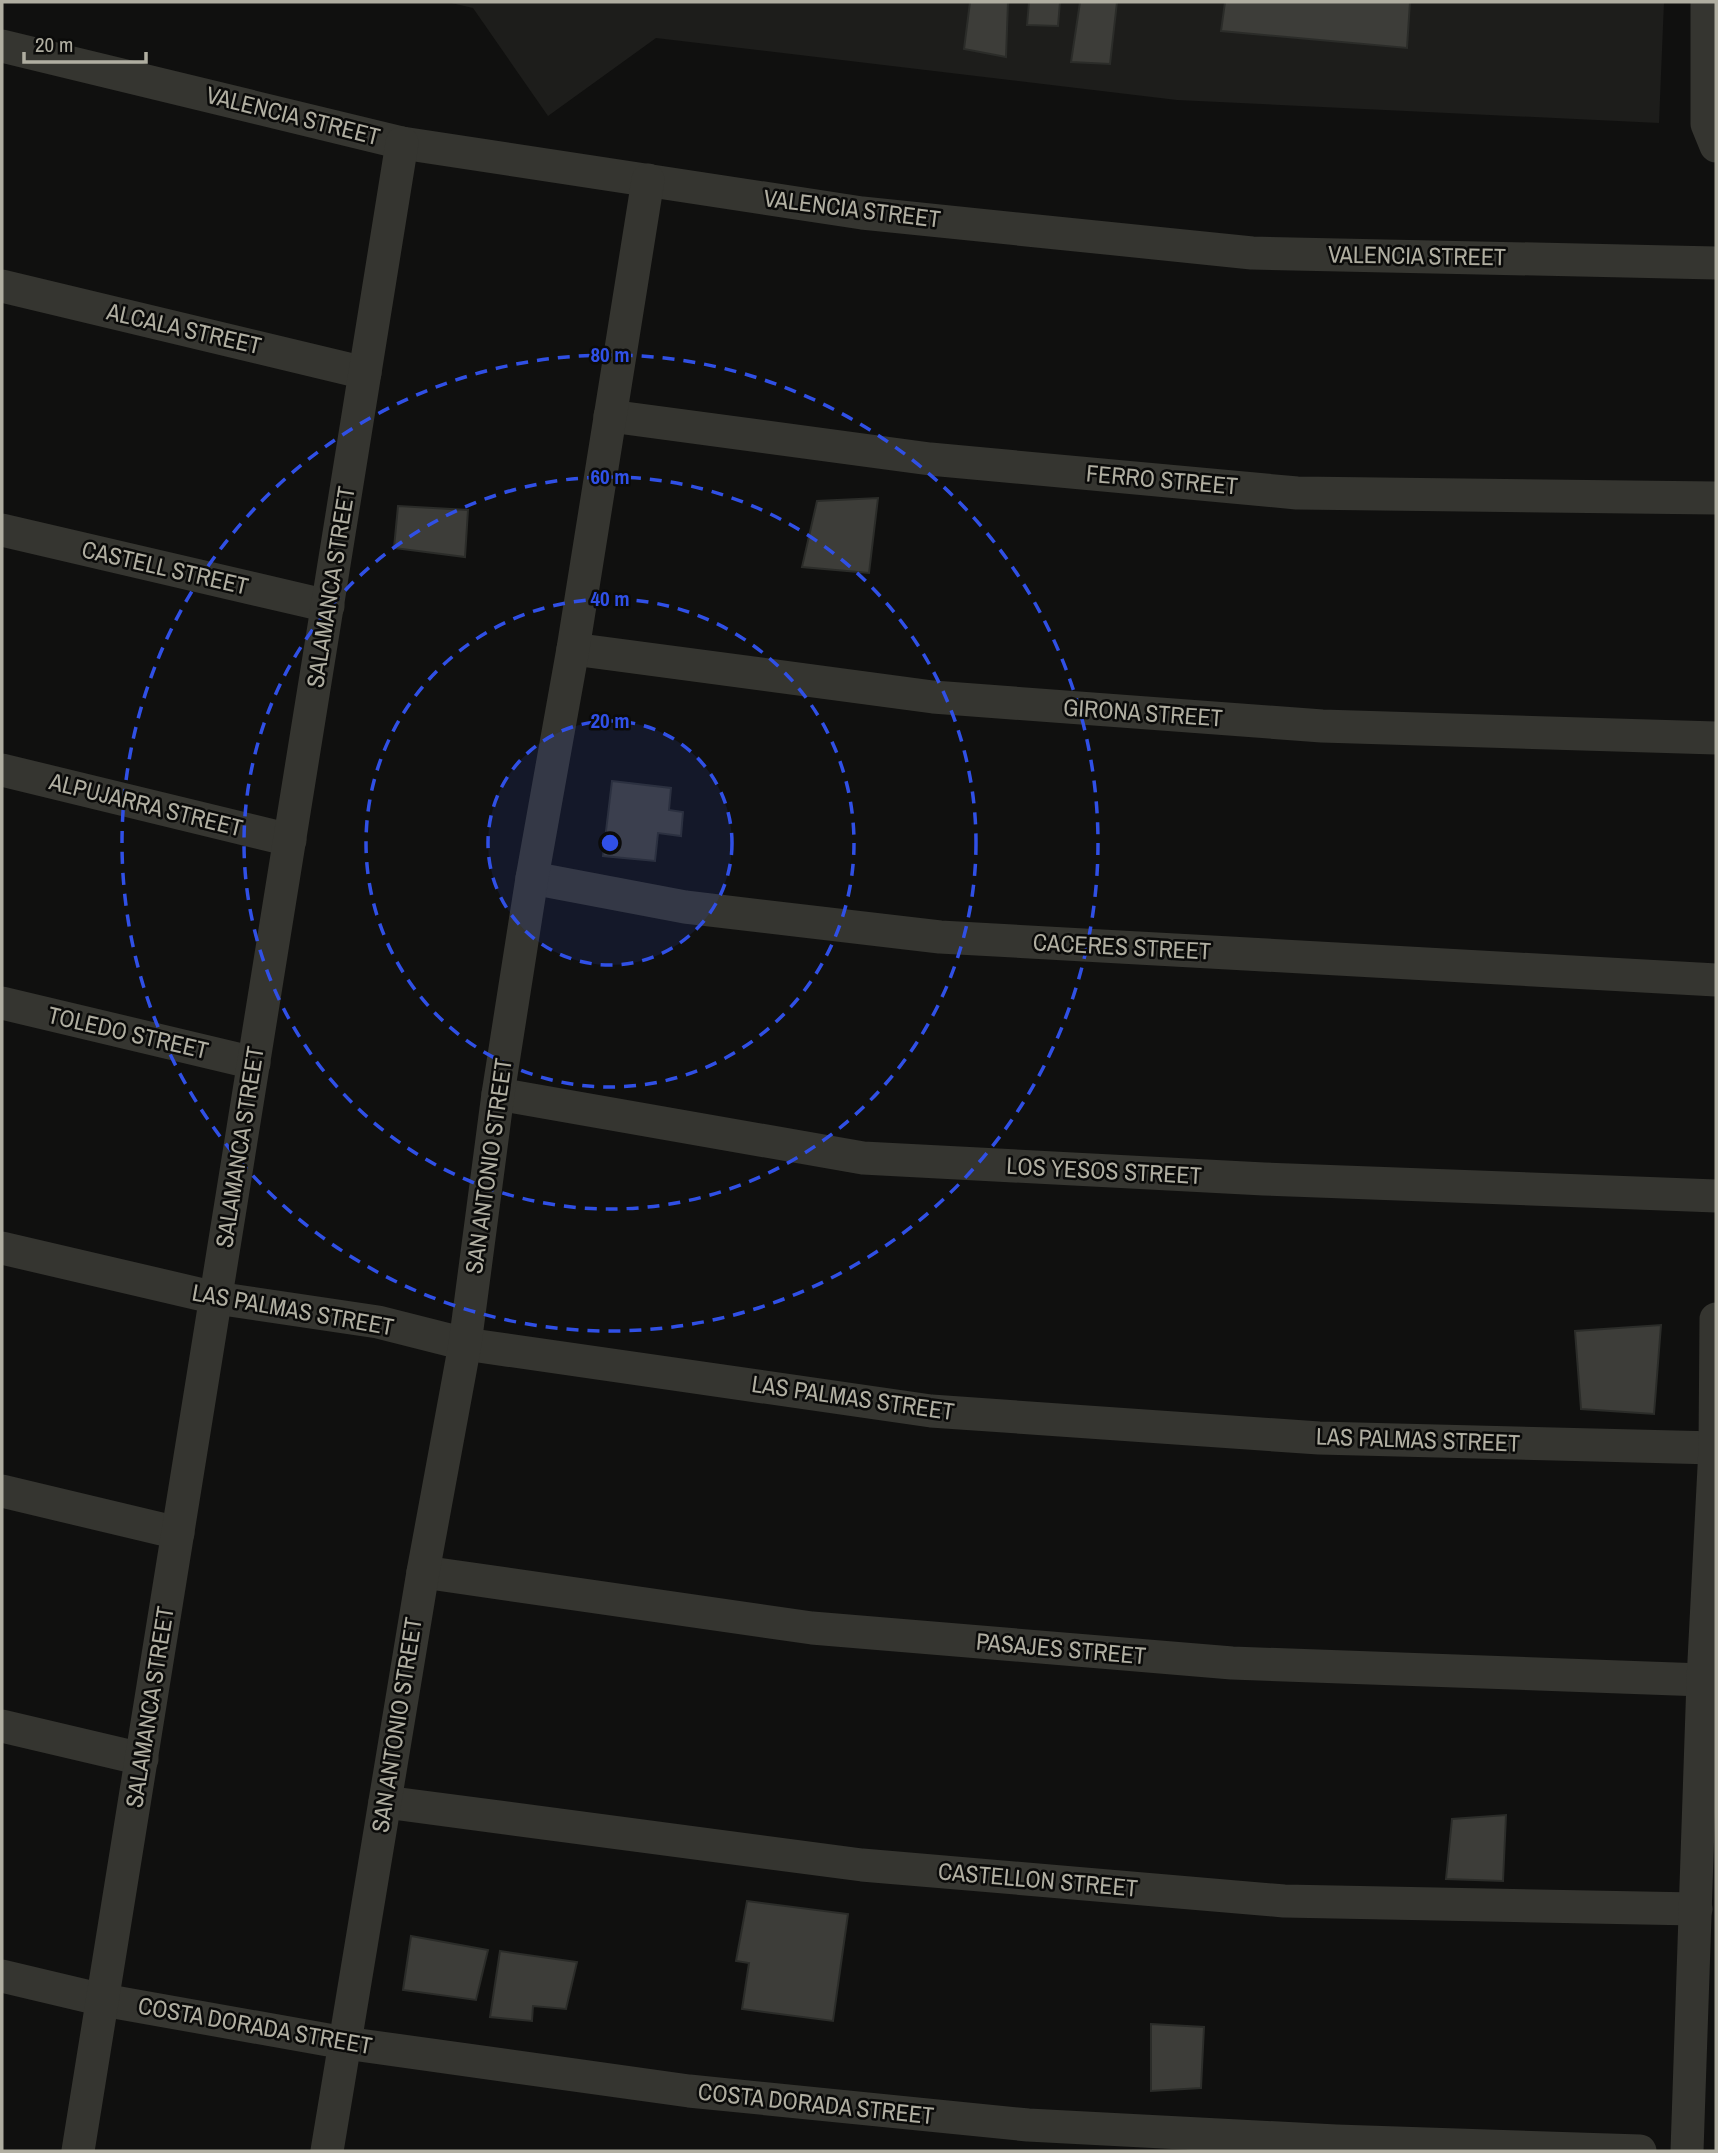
<svg xmlns="http://www.w3.org/2000/svg" width="1718" height="2153" font-family="'Archivo Narrow',sans-serif">
	<style>
		.built { fill: #1d1d1b }
		.building { fill: #3d3d39; stroke: #2b2c29; stroke-width: 2 }
		.lines { fill: none; stroke-linecap: round; stroke-linejoin: round }
		.minor { stroke: #353530; stroke-width: 33 }
		.ring { fill: none; stroke: #3050e6; stroke-width: 3.5; stroke-dasharray: 12 9 }
		.labels { text-anchor: middle; stroke-width: 5; stroke-linejoin: round; paint-order: stroke }
		.street-label { font-size: 24px; fill: #b0aea1; stroke: #0b0b0a }
		.centre { fill: #3050e6; stroke: #0b0b0a; stroke-width: 3.5 }
		.ring-label { font-size: 21px; text-anchor: middle; font-weight: bold; fill: #3050e6; stroke: #0b0b0a; stroke-width: 5; stroke-linejoin: round; paint-order: stroke }
	</style>
	<rect width="100%" height="100%" fill="#10100f"/>
	<polygon class="built" points="447,2 1664,2 1659,123 1177,100 656,38 548,116 473,8"/>
	<g class="building">
		<polygon points="970,2 1008,2 1006,57 964,49"/>
		<polygon points="1029,2 1060,2 1058,26 1027,25"/>
		<polygon points="1080,2 1117,2 1110,64 1071,62"/>
		<polygon points="1225,2 1410,2 1407,48 1221,31"/>
		<polygon points="878,498 869,573 802,567 817,501"/>
		<polygon points="398,506 468,510 465,557 394,548"/>
		<polygon points="612,781 671,788 669,810 683,812 681,836 658,833 655,861 603,856"/>
		<polygon points="1661,1325 1654,1414 1581,1409 1575,1331"/>
		<polygon points="1506,1815 1503,1881 1446,1879 1452,1819"/>
		<polygon points="747,1901 848,1914 833,2021 742,2009 749,1963 736,1961"/>
		<polygon points="411,1936 488,1950 476,2000 403,1990"/>
		<polygon points="500,1951 577,1962 566,2009 533,2006 532,2021 490,2017"/>
		<polygon points="1151,2024 1204,2027 1201,2088 1151,2091"/>
	</g>
	<g class="lines">
		<g class="minor">
			<polyline points="1707,2 1707,124 1716,146"/>
			<polyline points="2,46 402,143 862,213 1252,253 1716,263"/>
			<polyline points="2,286 365,373"/>
			<polyline points="610,416 930,459 1297,493 1716,498"/>
			<polyline points="2,530 328,606"/>
			<polyline points="573,649 933,697 1322,726 1716,738"/>
			<polyline points="2,770 290,840"/>
			<polyline points="532,878 685,907 940,937 1716,980"/>
			<polyline points="2,1003 254,1063"/>
			<polyline points="498,1094 863,1158 1264,1179 1716,1196"/>
			<polyline points="2,1248 216,1298 378,1322 465,1344 931,1411 1319,1438 1716,1448"/>
			<polyline points="2,1491 178,1533"/>
			<polyline points="423,1572 812,1628 1232,1663 1703,1680"/>
			<polyline points="2,1726 142,1759"/>
			<polyline points="385,1802 862,1865 1284,1901 1696,1909"/>
			<polyline points="2,1976 103,2000 345,2043 689,2091 1028,2125 1336,2141 1640,2151"/>
			<polyline points="78,2151 402,143"/>
			<polyline points="327,2151 423,1572 465,1344 498,1094 532,878 573,649 648,180"/>
			<polyline points="1687,2151 1703,1680 1715,1448 1716,1319"/>
		</g>
	</g>
	<circle cx="610" cy="843" r="122" fill="#3050e6" fill-opacity=".12"/>
	<g class="ring">
		<circle cx="610" cy="843" r="122"/>
		<circle cx="610" cy="843" r="244"/>
		<circle cx="610" cy="843" r="366"/>
		<circle cx="610" cy="843" r="488"/>
	</g>
	<g class="labels">
		<g class="street-label">
			<text transform="translate(293 116) rotate(14)" y="8">VALENCIA STREET</text>
			<text transform="translate(852 209) rotate(7)" y="8">VALENCIA STREET</text>
			<text transform="translate(1417 256) rotate(1)" y="8">VALENCIA STREET</text>
			<text transform="translate(184 329) rotate(13)" y="8">ALCALA STREET</text>
			<text transform="translate(1162 480) rotate(5)" y="8">FERRO STREET</text>
			<text transform="translate(165 568) rotate(13)" y="8">CASTELL STREET</text>
			<text transform="translate(331 587) rotate(-81)" y="8">SALAMANCA STREET</text>
			<text transform="translate(1143 713) rotate(4)" y="8">GIRONA STREET</text>
			<text transform="translate(146 805) rotate(14)" y="8">ALPUJARRA STREET</text>
			<text transform="translate(1122 947) rotate(3)" y="8">CACERES STREET</text>
			<text transform="translate(128 1033) rotate(13)" y="8">TOLEDO STREET</text>
			<text transform="translate(240 1147) rotate(-81)" y="8">SALAMANCA STREET</text>
			<text transform="translate(489 1166) rotate(-82)" y="8">SAN ANTONIO STREET</text>
			<text transform="translate(1104 1171) rotate(3)" y="8">LOS YESOS STREET</text>
			<text transform="translate(293 1310) rotate(10)" y="8">LAS PALMAS STREET</text>
			<text transform="translate(853 1398) rotate(8)" y="8">LAS PALMAS STREET</text>
			<text transform="translate(1418 1440) rotate(2)" y="8">LAS PALMAS STREET</text>
			<text transform="translate(1061 1649) rotate(5)" y="8">PASAJES STREET</text>
			<text transform="translate(150 1707) rotate(-81)" y="8">SALAMANCA STREET</text>
			<text transform="translate(397 1725) rotate(-81)" y="8">SAN ANTONIO STREET</text>
			<text transform="translate(1038 1880) rotate(5)" y="8">CASTELLON STREET</text>
			<text transform="translate(255 2026) rotate(10)" y="8">COSTA DORADA STREET</text>
			<text transform="translate(816 2104) rotate(6)" y="8">COSTA DORADA STREET</text>
		</g>
	</g>
	<circle cx="610" cy="843" r="10" class="centre"/>
	<g class="ring-label">
		<text x="610" y="362">80 m</text>
		<text x="610" y="484">60 m</text>
		<text x="610" y="606">40 m</text>
		<text x="610" y="728">20 m</text>
	</g>
	<rect width="1718" height="2153" fill="none" stroke="#b0aea1" stroke-width="7"/>
	<path d="M24 52v10h122v-10" fill="none" stroke="#b0aea1" stroke-width="3.5"/>
	<text x="35" y="52" font-size="21" fill="#b0aea1" stroke="#0b0b0a" stroke-width="5" paint-order="stroke">20 m</text>
</svg>
